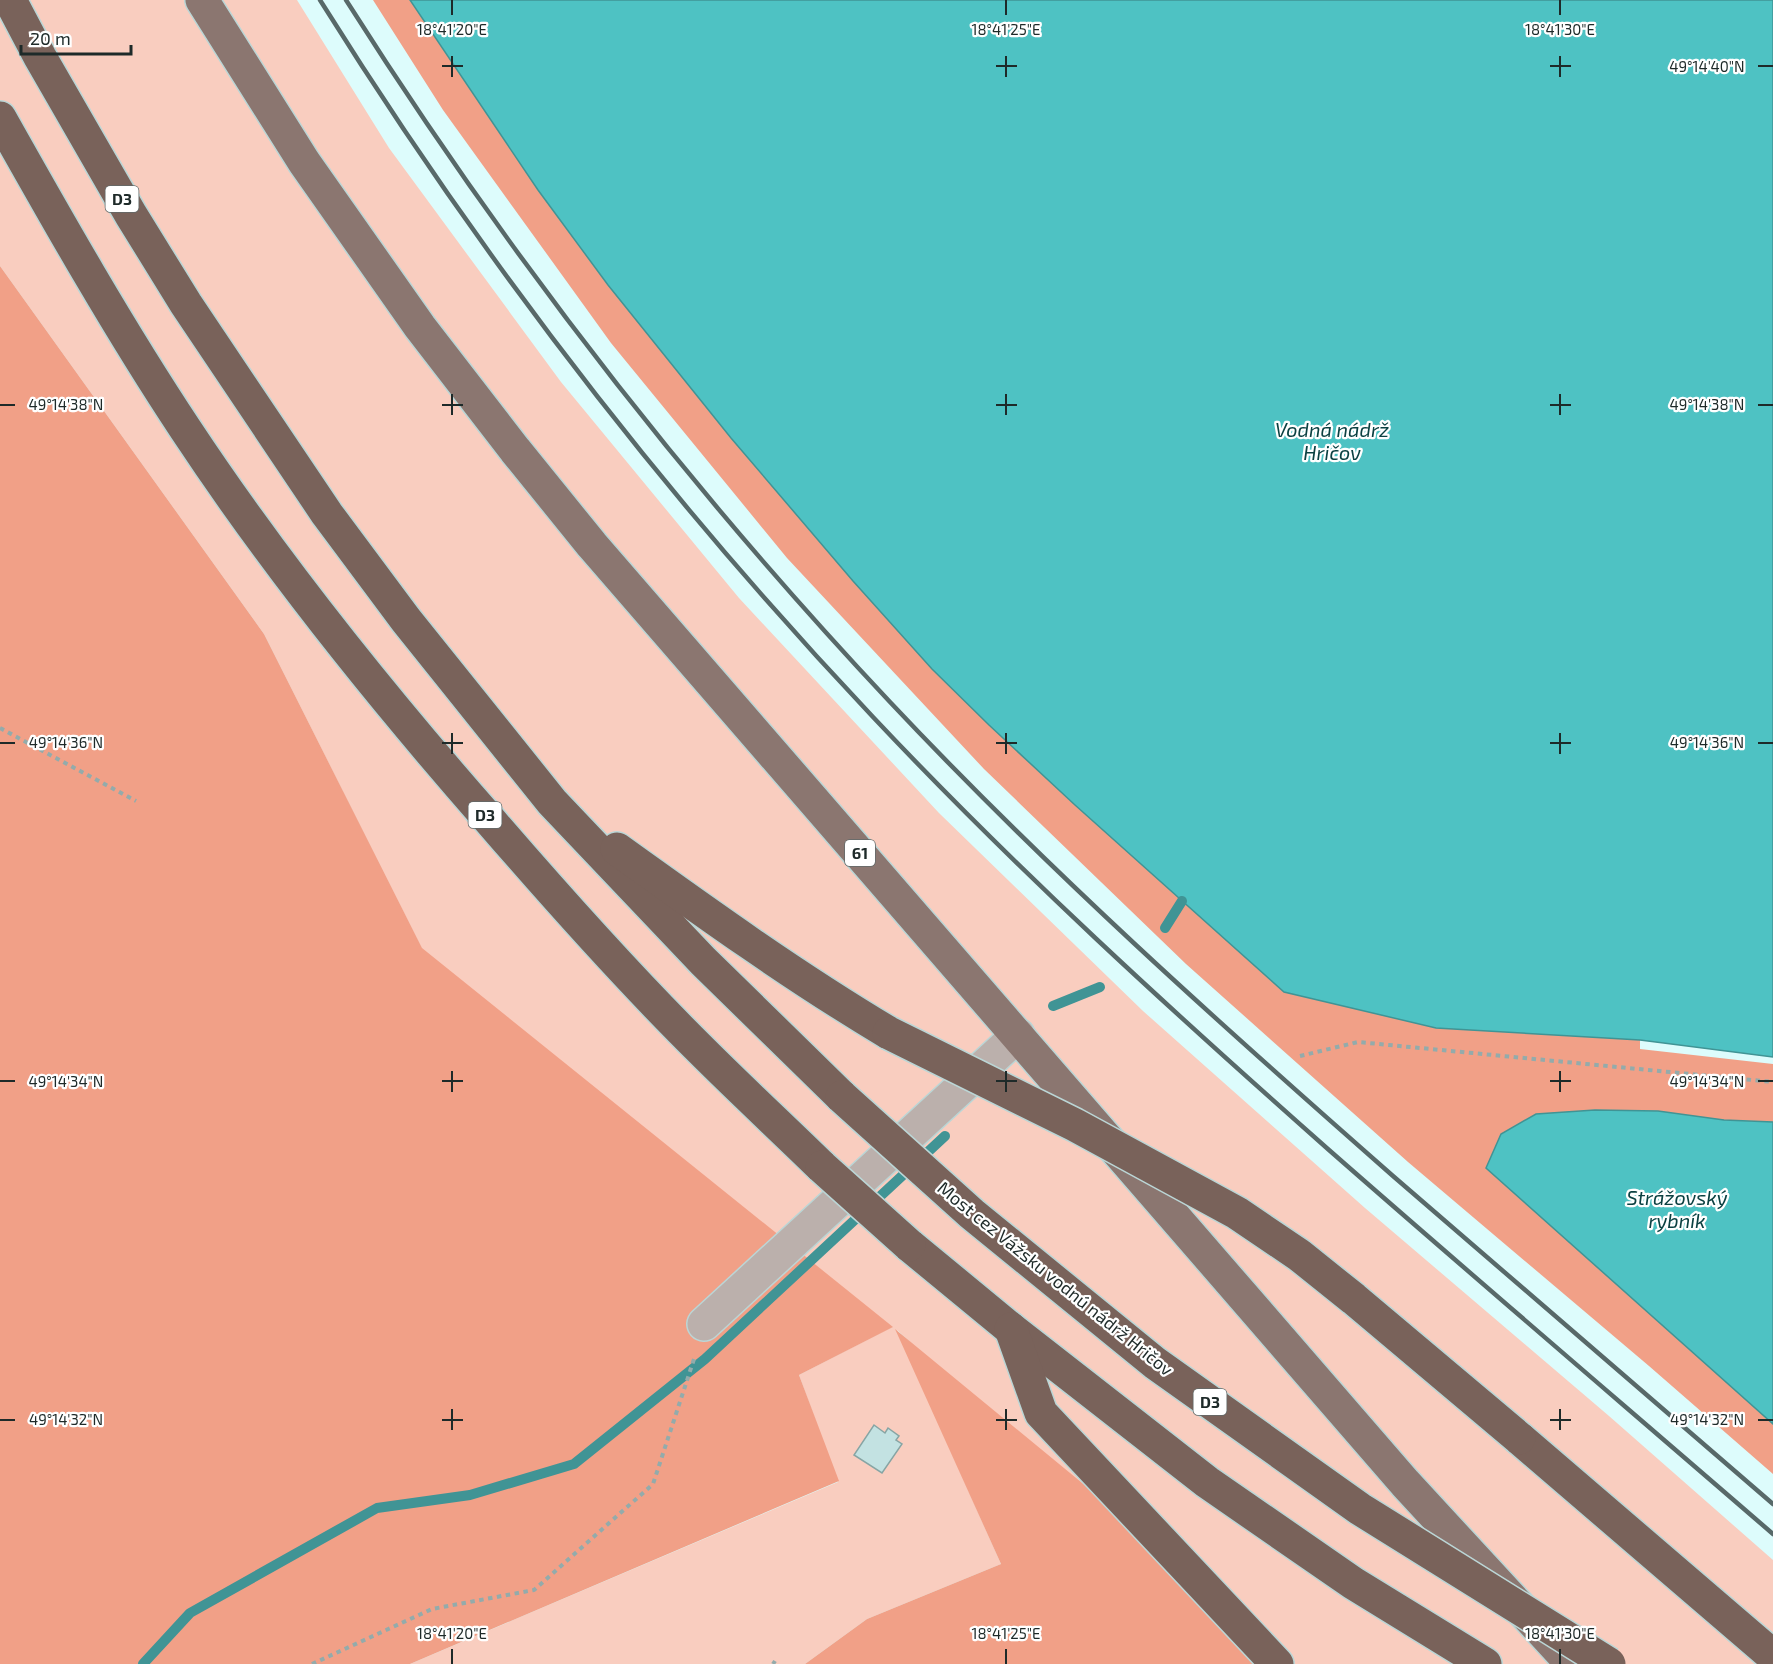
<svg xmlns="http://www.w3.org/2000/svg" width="1773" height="1664" font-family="'Exo 2',sans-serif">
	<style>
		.green { fill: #f9cdbf }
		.forest { fill: #f1a087 }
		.water { fill: #4ec2c3; stroke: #409495; stroke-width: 1.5 }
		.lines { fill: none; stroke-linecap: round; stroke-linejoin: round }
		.stream { stroke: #409495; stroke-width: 10 }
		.building { fill: #c3e2e2; stroke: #87a5a4; stroke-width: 1.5 }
		.street-casing { stroke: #bbd6d6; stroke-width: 36 }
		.primary-casing { stroke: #bbd6d6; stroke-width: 36 }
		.highway-casing { stroke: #bbd6d6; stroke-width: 36 }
		.path { stroke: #93abab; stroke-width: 4; stroke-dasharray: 4.5 4.5; stroke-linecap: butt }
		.street { stroke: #bbb0ac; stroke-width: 33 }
		.primary { stroke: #8b7670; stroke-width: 33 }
		.highway { stroke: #79625a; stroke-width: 33 }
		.rail { stroke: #586969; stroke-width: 4.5 }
		.highway-bridge-casing { stroke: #bbd6d6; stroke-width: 36; stroke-linecap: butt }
		.highway-bridge { stroke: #79625a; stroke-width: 33 }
		.ticks { fill: none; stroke: #1e2a29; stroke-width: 2 }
		.labels { text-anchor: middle; stroke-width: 4.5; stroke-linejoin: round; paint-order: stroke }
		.shield { fill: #fff; stroke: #626a69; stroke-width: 1.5 }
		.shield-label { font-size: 16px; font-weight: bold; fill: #1e2a29 }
		.street-label { font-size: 18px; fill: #1e2a29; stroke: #fff }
		.water-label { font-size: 20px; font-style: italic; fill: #0b4142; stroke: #fff }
		.ticks-label { font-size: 15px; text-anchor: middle; fill: #1e2a29; stroke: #fff; stroke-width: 4.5; stroke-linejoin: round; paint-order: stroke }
	</style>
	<rect width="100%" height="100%" fill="#ddfcfc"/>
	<polygon class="green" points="0,0 297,0 389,148 561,382 739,598 939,813 1143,1011 1365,1208 1609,1416 1773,1560 1773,1664 1263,1664 897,1330 1001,1564 867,1619 805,1664 410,1664 838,1482 799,1375 892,1327 422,949 264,634 0,266"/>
	<g class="forest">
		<polygon points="373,0 410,0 538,190 608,285 731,438 788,503 989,725 1075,805 1284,992 1640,1040 1640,1049 1773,1064 1773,1122 1724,1120 1486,1168 1773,1424 1773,1474 1649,1366 1408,1162 1186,964 984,769 787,558 611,343 443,110"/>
		<polygon points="0,266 264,634 422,948 893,1327 799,1375 839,1481 410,1664 0,1664"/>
		<polygon points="895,1329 1104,1501 1263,1664 805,1664 867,1619 1001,1564"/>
	</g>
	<g class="water">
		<polygon points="410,0 1773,0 1773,1057 1640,1040 1436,1028 1284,992 1075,805 989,725 932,669 853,581 731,438 608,285 538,190"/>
		<polygon points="1595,1110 1658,1111 1724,1120 1773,1122 1773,1424 1486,1168 1501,1134 1536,1114"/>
	</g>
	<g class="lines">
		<g class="stream">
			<polyline points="1165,928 1182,901"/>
			<polyline points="1053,1006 1100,987"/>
			<polyline points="143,1664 190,1613 377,1508 470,1495 574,1464 705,1359 945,1136"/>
		</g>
	</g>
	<polygon class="building" points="874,1425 885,1433 888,1428 899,1436 896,1440 902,1444 882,1473 854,1455"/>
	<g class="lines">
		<defs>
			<polyline id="street" points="704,1324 1018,1035"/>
			<polyline id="primary" points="202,0 304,162 420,327 515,450 592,545 1405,1483 1572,1664"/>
			<g id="highway">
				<polyline points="10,0 40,57 131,215 186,304 327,514 406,620 552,802 703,961 842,1097"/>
				<path d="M0,118C59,223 119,329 186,430C276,566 379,694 487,817C556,897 626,976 701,1050C741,1090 782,1128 822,1167"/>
				<path d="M617,849C706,913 795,977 889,1033"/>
				<polyline points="909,1245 1011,1329 1207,1482 1353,1583 1485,1664"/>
				<polyline points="1011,1329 1041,1413 1277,1664"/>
				<polyline points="1519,1438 1773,1656"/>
			</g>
		</defs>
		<use href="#street" class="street-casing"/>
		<use href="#primary" class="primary-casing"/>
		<use href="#highway" class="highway-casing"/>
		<g class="path">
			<polyline points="0,728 136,801"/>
			<polyline points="1300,1056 1358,1042 1773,1082"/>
			<polyline points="312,1664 432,1609 534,1590 653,1484 695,1356"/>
			<polyline points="773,1664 775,1661"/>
		</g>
		<use href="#street" class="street"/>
		<use href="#primary" class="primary"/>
		<use href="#highway" class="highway"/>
		<g class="rail">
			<path d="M320,0C480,256 665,497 873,717C1017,870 1172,1011 1329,1150C1476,1279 1625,1406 1773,1534"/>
			<path d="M346,0C505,251 687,486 890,702C1048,870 1220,1024 1393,1176C1519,1286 1646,1395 1773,1504"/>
		</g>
		<defs>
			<g id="highway-bridge">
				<polyline points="889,1033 1075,1125 1237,1213 1299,1255 1354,1299 1519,1438"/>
				<polyline points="842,1097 972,1214 1155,1363 1360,1509 1609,1664"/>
				<polyline points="822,1167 909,1245"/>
			</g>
		</defs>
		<use href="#highway-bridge" class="highway-bridge-casing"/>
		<use href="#highway-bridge" class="highway-bridge"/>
	</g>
	<path class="ticks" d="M452,0V15M1006,0V15M1560,0V15M452,56V77M1006,56V77M1560,56V77M442,66H463M996,66H1017M1550,66H1571M1758,66H1773M452,394V415M1006,394V415M1560,394V415M0,405H15M442,405H463M996,405H1017M1550,405H1571M1758,405H1773M452,733V754M1006,733V754M1560,733V754M0,743H15M442,743H463M996,743H1017M1550,743H1571M1758,743H1773M452,1071V1092M1006,1071V1092M1560,1071V1092M0,1081H15M442,1081H463M996,1081H1017M1550,1081H1571M1758,1081H1773M452,1409V1430M1006,1409V1430M1560,1409V1430M0,1420H15M442,1420H463M996,1420H1017M1550,1420H1571M1758,1420H1773M452,1649V1664M1006,1649V1664M1560,1649V1664"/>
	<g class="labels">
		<g class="shield">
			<rect x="105.5" y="186" width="33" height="26" rx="4.5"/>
			<rect x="468.5" y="802" width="33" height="26" rx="4.5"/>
			<rect x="845" y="840" width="30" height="26" rx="4.5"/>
			<rect x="1193.5" y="1389" width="33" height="26" rx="4.5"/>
		</g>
		<g class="shield-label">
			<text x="122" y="205">D3</text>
			<text x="485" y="821">D3</text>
			<text x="860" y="859">61</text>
			<text x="1210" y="1408">D3</text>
		</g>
		<g class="street-label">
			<text transform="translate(1055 1279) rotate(39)" y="6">Most cez Vážsku vodnú nádrž Hričov</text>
		</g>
		<g class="water-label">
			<text x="1332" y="437">Vodná nádrž<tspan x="1332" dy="23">Hričov</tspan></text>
			<text x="1677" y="1205">Strážovský<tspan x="1677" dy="23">rybník</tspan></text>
		</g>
	</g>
	<g class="ticks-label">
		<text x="452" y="35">18°41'20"E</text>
		<text x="1006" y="35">18°41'25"E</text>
		<text x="1560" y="35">18°41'30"E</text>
		<text x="1707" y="72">49°14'40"N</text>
		<text x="66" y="410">49°14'38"N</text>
		<text x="1707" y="410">49°14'38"N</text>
		<text x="66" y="748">49°14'36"N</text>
		<text x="1707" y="748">49°14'36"N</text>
		<text x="66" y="1087">49°14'34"N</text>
		<text x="1707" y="1087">49°14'34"N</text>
		<text x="66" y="1425">49°14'32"N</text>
		<text x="1707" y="1425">49°14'32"N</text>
		<text x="452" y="1639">18°41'20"E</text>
		<text x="1006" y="1639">18°41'25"E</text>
		<text x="1560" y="1639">18°41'30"E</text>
	</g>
	<path d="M21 45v9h110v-9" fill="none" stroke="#1e2a29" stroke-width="3"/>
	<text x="30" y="45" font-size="18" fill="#1e2a29" stroke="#ffffff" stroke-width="4.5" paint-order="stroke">20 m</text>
</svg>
